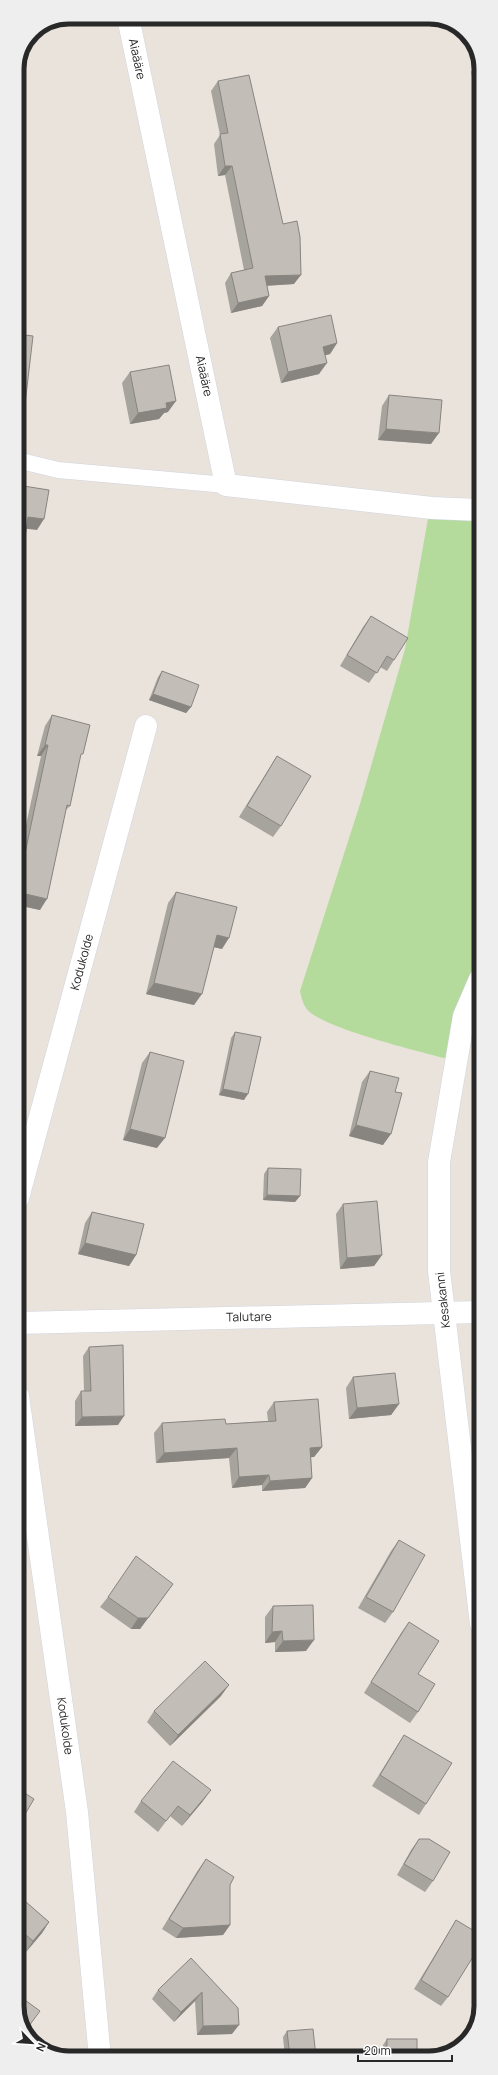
<svg xmlns="http://www.w3.org/2000/svg" width="498" height="2075" font-family="Manrope,sans-serif">
	<style>
		.green { fill: #b5db9c }
		.lines { fill: none; stroke-linecap: round; stroke-linejoin: round }
		.lane-casing { stroke: #d1d4e0; stroke-width: 17 }
		.street-casing { stroke: #d1d4e0; stroke-width: 23 }
		.lane { stroke: #fff; stroke-width: 16 }
		.street { stroke: #fff; stroke-width: 22 }
		.wall { fill: #a7a39d }
		.shaded-wall { fill: #888480 }
		.building { fill: #c2bdb7; stroke: #888480 }
		.labels { text-anchor: middle; stroke-width: 4; stroke-linejoin: round; paint-order: stroke }
		.street-label { font-size: 12px; fill: #282828; stroke: #fff }
		.rim { fill: none; stroke: #282828; stroke-width: 5 }
	</style>
	<rect width="100%" height="100%" fill="#e9e3db"/>
	<path class="green" d="M430,507L480,510V990L456,1061C429,1054 319,1028 306,1008C303,1004 301,996 300,991L360,804L405,649Z"/>
	<g class="lines">
		<defs>
			<polyline id="lane" points="17,460 58,470 226,485"/>
			<g id="street">
				<polyline points="128,17 226,485 432,508 480,510"/>
				<polyline points="480,979 464,1016 439,1162 439,1271 481,1624"/>
				<polyline points="18,1198 146,726"/>
				<polyline points="18,1323 481,1312"/>
				<polyline points="18,1396 77,1812 100,2058"/>
			</g>
		</defs>
		<use href="#lane" class="lane-casing"/>
		<use href="#street" class="street-casing"/>
		<use href="#lane" class="lane"/>
		<use href="#street" class="street"/>
	</g>
	<g class="wall">
		<polygon points="478,61 480,61 480,116 471,72"/>
		<polygon points="218,81 294,284 267,286 269,296 262,306 231,313 225,283 231,273 244,270 225,175 218,176 214,144 220,135 211,91"/>
		<polygon points="278,327 337,343 330,354 325,355 319,374 281,383 270,338"/>
		<polygon points="130,372 168,412 164,413 159,419 130,424 122,383"/>
		<polygon points="389,395 431,444 378,440 382,406"/>
		<polygon points="371,616 394,660 387,671 380,667 369,683 340,666 363,627"/>
		<polygon points="162,671 191,707 186,713 149,700 158,677"/>
		<polygon points="52,715 80,759 70,806 66,810 40,910 17,905 17,866 41,756 37,756 45,726"/>
		<polygon points="277,756 281,826 273,837 239,817 270,767"/>
		<polygon points="176,892 222,949 214,947 194,1005 146,994 168,903"/>
		<polygon points="235,1032 244,1100 219,1095 231,1038"/>
		<polygon points="150,1052 157,1148 123,1140 142,1063"/>
		<polygon points="370,1071 395,1092 383,1145 349,1136 362,1082"/>
		<polygon points="268,1168 300,1196 295,1202 263,1200 264,1174"/>
		<polygon points="343,1204 382,1255 374,1266 340,1269 336,1214"/>
		<polygon points="92,1212 136,1255 129,1266 78,1254 85,1223"/>
		<polygon points="89,1347 118,1425 75,1426 75,1401 81,1391 84,1391 83,1356"/>
		<polygon points="353,1377 399,1404 391,1415 349,1419 346,1388"/>
		<polygon points="274,1402 322,1447 314,1457 311,1457 312,1478 305,1488 262,1491 262,1485 232,1488 229,1458 156,1463 154,1433 162,1423 226,1424 268,1421 267,1412"/>
		<polygon points="399,1540 393,1612 385,1623 358,1608 391,1551"/>
		<polygon points="173,1584 140,1629 131,1629 100,1607 108,1597"/>
		<polygon points="273,1606 306,1651 275,1652 275,1642 265,1643 265,1617"/>
		<polygon points="409,1622 418,1674 418,1712 410,1723 364,1693 401,1633"/>
		<polygon points="221,1696 170,1746 147,1722 154,1711"/>
		<polygon points="404,1735 426,1804 419,1815 372,1786 397,1746"/>
		<polygon points="18,1789 21,1821 18,1825"/>
		<polygon points="141,1801 203,1801 182,1826 170,1816 158,1832 134,1812"/>
		<polygon points="419,1839 433,1881 425,1892 397,1875 411,1850"/>
		<polygon points="206,1859 230,1885 230,1925 223,1935 176,1938 162,1929 198,1870"/>
		<polygon points="18,1895 49,1922 42,1933 26,1952 18,1946"/>
		<polygon points="456,1920 448,1997 441,2006 414,1989 450,1930"/>
		<polygon points="191,1958 232,2034 197,2035 195,2001 174,2022 152,1999 158,1990"/>
		<polygon points="287,2031 316,2057 285,2057 283,2037"/>
		<polygon points="387,2039 417,2057 383,2057 383,2045"/>
	</g>
	<g class="shaded-wall">
		<polygon points="225,166 232,166 225,175 218,176"/>
		<polygon points="301,275 294,284 258,286 265,276"/>
		<polygon points="269,296 262,306 231,313 238,303"/>
		<polygon points="337,343 330,354 316,358 323,347"/>
		<polygon points="327,363 319,374 281,383 288,372"/>
		<polygon points="176,401 168,412 164,413 159,419 130,424 138,413 166,403"/>
		<polygon points="17,403 25,404 18,414 17,414"/>
		<polygon points="386,429 439,433 431,444 378,440"/>
		<polygon points="28,517 44,519 37,530 20,528"/>
		<polygon points="17,558 22,558 17,565"/>
		<polygon points="153,694 191,707 186,713 149,700"/>
		<polygon points="45,745 48,745 41,756 37,756"/>
		<polygon points="17,892 47,899 40,910 17,905"/>
		<polygon points="217,935 229,938 222,949 209,946"/>
		<polygon points="154,983 202,994 194,1005 146,994"/>
		<polygon points="223,1089 248,1094 244,1100 219,1095"/>
		<polygon points="356,1125 391,1134 383,1145 349,1136"/>
		<polygon points="130,1129 165,1138 157,1148 123,1140"/>
		<polygon points="267,1195 300,1196 295,1202 263,1200"/>
		<polygon points="85,1243 136,1255 129,1266 78,1254"/>
		<polygon points="382,1255 374,1266 340,1269 347,1258"/>
		<polygon points="399,1404 391,1415 349,1419 357,1408"/>
		<polygon points="124,1416 118,1425 75,1426 82,1417"/>
		<polygon points="322,1447 314,1457 303,1458 310,1448"/>
		<polygon points="237,1448 229,1458 156,1463 164,1453"/>
		<polygon points="269,1475 262,1485 232,1488 239,1477"/>
		<polygon points="312,1478 305,1488 262,1491 270,1481"/>
		<polygon points="173,1584 140,1629 131,1629 138,1618"/>
		<polygon points="282,1631 275,1642 265,1643 272,1632"/>
		<polygon points="314,1640 306,1651 275,1652 283,1641"/>
		<polygon points="229,1685 221,1696 170,1746 178,1735"/>
		<polygon points="211,1790 203,1801 182,1826 190,1815"/>
		<polygon points="49,1922 42,1933 26,1952 33,1941"/>
		<polygon points="230,1925 223,1935 176,1938 183,1928"/>
		<polygon points="202,1992 195,2001 174,2022 181,2012"/>
		<polygon points="239,2025 232,2034 197,2035 203,2026"/>
	</g>
	<g class="building">
		<polygon points="478,61 480,61 480,69"/>
		<polygon points="249,75 283,224 297,221 300,237 301,275 265,276 269,296 238,303 231,273 253,268 232,166 225,166 220,134 228,133 218,81"/>
		<polygon points="331,315 337,343 323,347 327,363 288,372 278,327"/>
		<polygon points="17,334 33,336 25,404 17,403"/>
		<polygon points="169,365 176,401 166,403 167,408 138,413 130,372"/>
		<polygon points="389,395 442,400 439,433 386,429"/>
		<polygon points="17,485 49,490 44,519 28,517 22,558 17,558"/>
		<polygon points="371,616 408,638 394,660 387,656 377,673 347,655"/>
		<polygon points="162,671 199,685 191,707 153,694"/>
		<polygon points="52,715 90,725 83,754 81,754 70,806 67,805 47,899 17,892 17,891 48,745 45,745"/>
		<polygon points="277,756 311,776 281,826 247,806"/>
		<polygon points="176,892 237,907 229,938 217,935 202,994 154,983"/>
		<polygon points="17,989 23,990 17,1019"/>
		<polygon points="235,1032 261,1037 248,1094 223,1089"/>
		<polygon points="150,1052 184,1061 165,1138 130,1129"/>
		<polygon points="370,1071 399,1078 395,1092 402,1093 391,1134 356,1125"/>
		<polygon points="268,1168 301,1169 300,1196 267,1195"/>
		<polygon points="377,1201 382,1255 347,1258 343,1204"/>
		<polygon points="92,1212 144,1224 136,1255 85,1243"/>
		<polygon points="123,1345 124,1416 82,1417 81,1391 91,1391 89,1347"/>
		<polygon points="395,1373 399,1404 357,1408 353,1377"/>
		<polygon points="318,1399 322,1447 310,1448 312,1478 270,1481 269,1475 239,1477 237,1448 164,1453 162,1423 225,1419 226,1424 276,1421 274,1402"/>
		<polygon points="399,1540 425,1555 393,1612 366,1597"/>
		<polygon points="136,1556 173,1584 148,1618 138,1618 108,1597"/>
		<polygon points="313,1605 314,1640 283,1641 282,1631 272,1632 273,1606"/>
		<polygon points="409,1622 439,1641 418,1674 435,1684 418,1712 371,1682"/>
		<polygon points="205,1661 229,1685 178,1735 154,1711"/>
		<polygon points="404,1735 452,1763 426,1804 380,1775"/>
		<polygon points="173,1761 211,1790 190,1815 178,1806 166,1821 141,1801"/>
		<polygon points="18,1789 34,1799 21,1821 18,1820"/>
		<polygon points="419,1839 429,1839 450,1852 433,1881 404,1864"/>
		<polygon points="206,1859 234,1877 230,1885 230,1925 183,1928 169,1919"/>
		<polygon points="18,1895 49,1922 33,1941 21,1931 18,1935"/>
		<polygon points="456,1920 481,1935 481,1944 448,1997 421,1980"/>
		<polygon points="191,1958 238,2008 239,2025 203,2026 202,1992 181,2012 158,1990"/>
		<polygon points="18,1995 40,2011 26,2030 18,2016"/>
		<polygon points="313,2029 316,2057 290,2057 287,2031"/>
		<rect x="387" y="2039" width="30" height="18"/>
	</g>
	<g class="labels">
		<g class="street-label">
			<text transform="translate(137 59) rotate(78)" y="4">Aiaääre</text>
			<text transform="translate(204 376) rotate(78)" y="4">Aiaääre</text>
			<text transform="translate(82 962) rotate(-75)" y="4">Kodukolde</text>
			<text transform="translate(443 1300) rotate(-96)" y="4">Kesakanni</text>
			<text transform="translate(249 1317) rotate(-1)" y="4">Talutare</text>
			<text transform="translate(65 1726) rotate(82)" y="4">Kodukolde</text>
		</g>
	</g>
	<path d="M0 0H498V2075H0ZM69 24H429A45 45 0 0 1 474 69V2006A45 45 0 0 1 429 2051H69A45 45 0 0 1 24 2006V69A45 45 0 0 1 69 24Z" fill="#eee" fill-rule="evenodd"/>
	<path class="rim" d="M69 24H429A45 45 0 0 1 474 69V2006A45 45 0 0 1 429 2051H69A45 45 0 0 1 24 2006V69A45 45 0 0 1 69 24Z"/>
	<g transform="translate(32 2043) rotate(115)" stroke="#ffffff" stroke-width="3" paint-order="stroke">
	<path d="M0-3L7 15L0 10L-7 15Z" fill="#282828"/>
	<text y="-6" font-size="11" font-weight="bold" text-anchor="middle" fill="#282828">N</text>
	</g>
	<path d="M358 2055v6h94v-6" fill="none" stroke="#282828" stroke-width="2"/>
	<text x="364" y="2055" font-size="12" fill="#282828" stroke="#ffffff" stroke-width="3" paint-order="stroke">20 m</text>
</svg>
